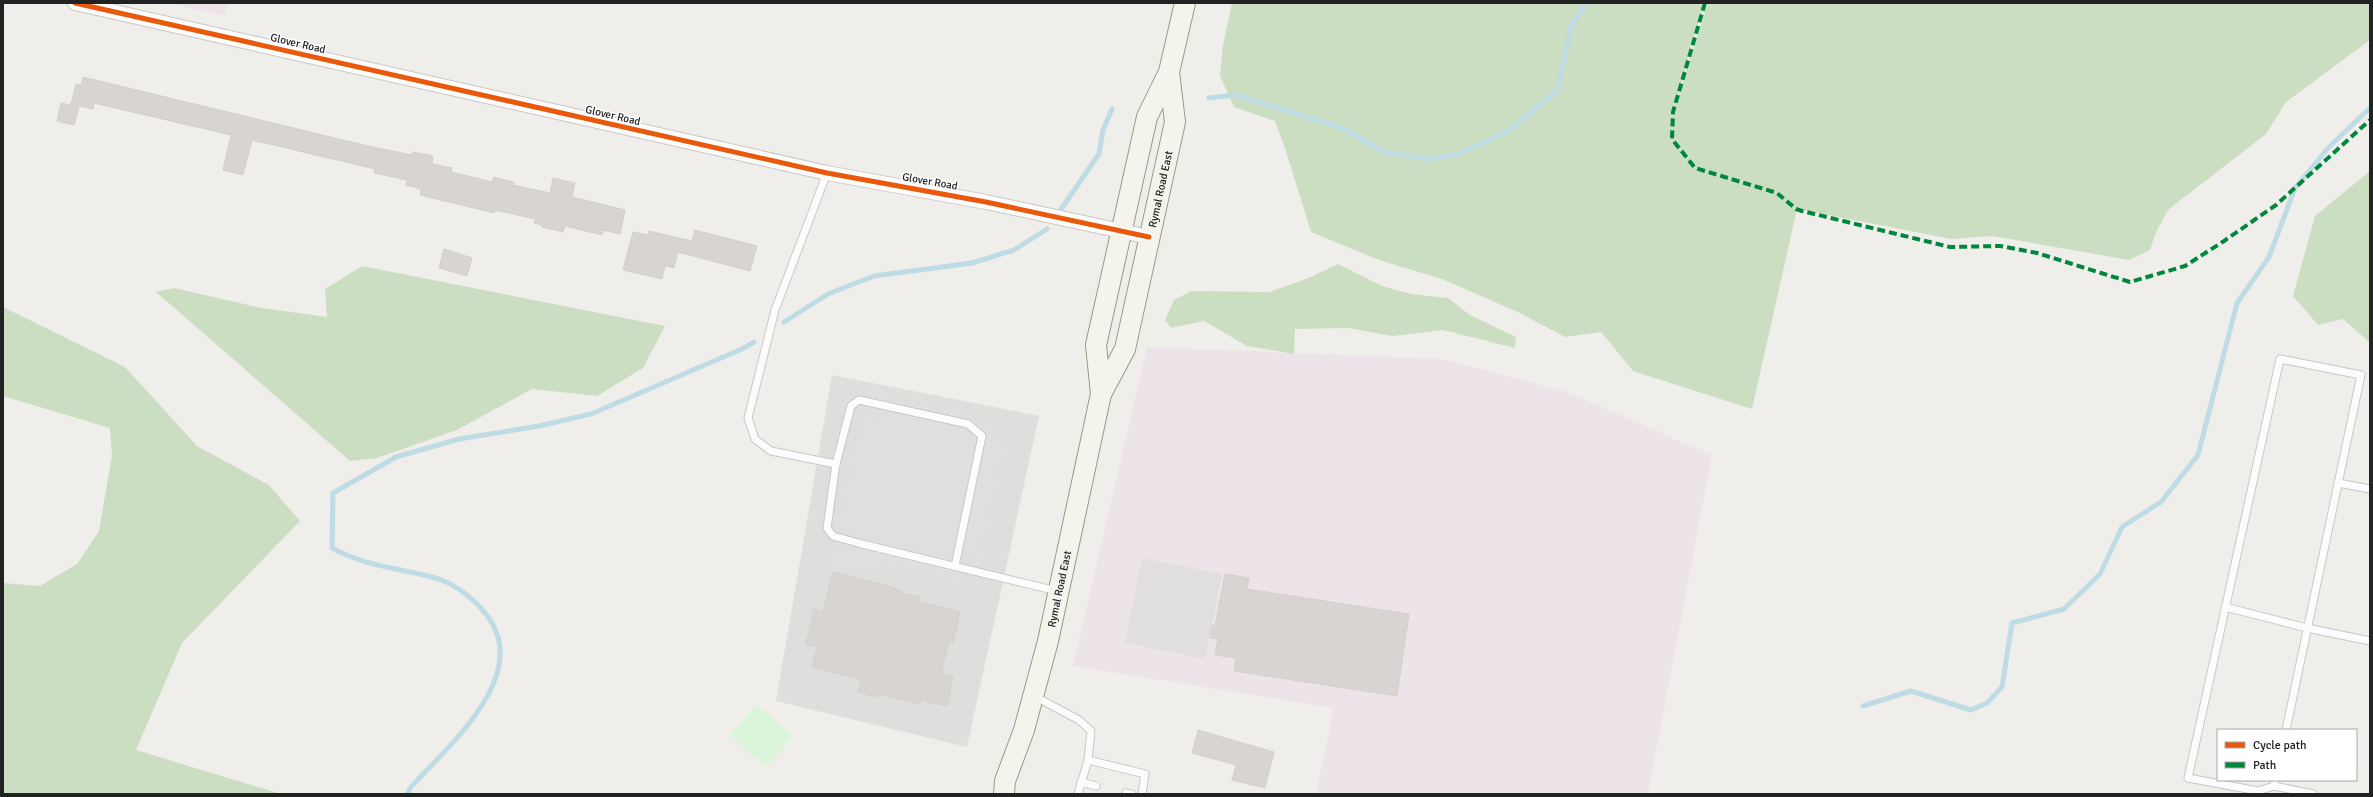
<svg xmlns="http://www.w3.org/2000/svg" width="2373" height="797" font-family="Signika,sans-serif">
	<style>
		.industrial { fill: #ede4e9 }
		.religious { fill: #dededc }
		.forest { fill: #cbdec1 }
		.park { fill: #daf5da }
		.parking { fill: #e0dfde }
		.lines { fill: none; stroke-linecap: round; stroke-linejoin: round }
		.stream { stroke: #bfdbe3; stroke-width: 5 }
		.building { fill: #d7d4d2; stroke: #d3d0cc }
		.lane-casing { stroke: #c9c8c7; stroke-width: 9 }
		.street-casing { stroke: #c9c8c7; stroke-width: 16 }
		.secondary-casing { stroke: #999a82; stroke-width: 22 }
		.lane { stroke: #fdfcfc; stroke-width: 7 }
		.street { stroke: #fdfcfc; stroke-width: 14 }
		.secondary { stroke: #f4f4ed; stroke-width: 20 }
		.quiet { stroke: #00873e; stroke-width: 4; stroke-dasharray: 8 4; stroke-linecap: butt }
		.cycleway-casing { stroke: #fff; stroke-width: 8 }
		.cycleway { stroke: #e8590c; stroke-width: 5 }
		.labels { text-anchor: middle; stroke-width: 3; stroke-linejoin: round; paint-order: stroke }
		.street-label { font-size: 11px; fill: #222; stroke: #fff }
	</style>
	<rect width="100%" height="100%" fill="#f0eeeb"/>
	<g class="industrial">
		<polygon points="169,3 228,3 225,16"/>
		<polygon points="1147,347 1443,359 1567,392 1712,455 1648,794 1316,794 1334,708 1073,666"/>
	</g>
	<polygon class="religious" points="832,375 1039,416 967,747 776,701"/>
	<g class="forest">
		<polygon points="1232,3 1705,3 1693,39 1677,101 1708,3 2370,3 2370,40 2286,102 2266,134 2169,209 2157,230 2150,250 2129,260 1992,236 1952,239 1797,209 1752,409 1633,371 1601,332 1565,337 1520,313 1442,279 1379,260 1311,232 1285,148 1275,121 1234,107 1220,76 1223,45"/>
		<polygon points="2370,171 2370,343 2343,319 2318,325 2293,296 2315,216"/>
		<polygon points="1338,264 1382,286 1411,294 1448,298 1470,315 1516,337 1515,348 1443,330 1392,336 1348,328 1295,329 1294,354 1247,346 1204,321 1171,328 1165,320 1174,300 1191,291 1269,292 1311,277"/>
		<polygon points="362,266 665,326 643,368 597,396 532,389 457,430 377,458 350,461 156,292 174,288 262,308 327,317 325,289"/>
		<polygon points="3,307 125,367 197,446 269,485 300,521 182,643 136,750 281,794 3,794 3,583 40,586 77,564 99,531 112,455 110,428 3,396"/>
	</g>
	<polygon class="park" points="757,704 793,736 766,767 730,735"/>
	<g class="parking">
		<polygon points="885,398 993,422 990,438 1004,442 977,558 963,556 959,579 877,558 874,561 872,573 836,565 842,532 849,535 854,533 851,529 839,526 864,417 879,419"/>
		<polygon points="1142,558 1222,574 1205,659 1125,643"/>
	</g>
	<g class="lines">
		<g class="stream">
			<polyline points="1209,98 1236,95 1342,128 1384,152 1430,159 1459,154 1508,131 1557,91 1571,27 1585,3"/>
			<polyline points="1057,215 1099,154 1103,130 1112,109"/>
			<polyline points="784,322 828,294 874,276 972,263 1014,250 1047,229"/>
			<polyline points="1863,706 1911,691 1971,710 1987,703 2002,687 2012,623 2064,609 2100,574 2122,527 2161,502 2198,455 2237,303 2269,257 2295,188 2328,148 2370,108"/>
			<path d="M407,794L411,787C449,745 535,673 485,613C474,599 456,585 439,579C402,568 366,567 332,548L333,493L396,457L459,439L539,426L591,414L742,349L754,342"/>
		</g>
	</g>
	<g class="building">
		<polygon points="83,77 368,146 412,155 413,152 433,156 432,164 452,168 451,172 492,182 494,177 514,182 513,185 550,193 553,178 575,183 572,197 625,210 620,234 603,230 602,235 565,226 563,232 542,227 542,225 534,223 535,219 495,210 494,213 420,195 421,189 406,185 407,180 374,173 375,169 252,140 243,175 223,170 231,135 94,103 93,109 71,104 76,84 81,85"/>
		<polygon points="61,103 79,107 74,125 57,121"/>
		<polygon points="695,230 757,246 750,271 678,252 674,268 665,266 662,279 623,270 633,232 648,235 649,231 692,241"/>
		<polygon points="444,249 472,258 467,276 439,268"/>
		<polygon points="833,572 884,585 902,591 901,593 920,597 919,602 960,612 953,642 949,641 941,674 953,677 947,706 921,700 920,704 878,694 877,697 858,692 861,679 812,667 817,647 806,644 814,609 823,612"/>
		<polygon points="1225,574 1249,578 1247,589 1409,614 1397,696 1234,671 1236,658 1215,655 1218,639 1210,638 1212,625 1215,626"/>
		<polygon points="1198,730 1274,752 1265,788 1232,780 1236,765 1192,753"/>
	</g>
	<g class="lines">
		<defs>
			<g id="lane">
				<polyline points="827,173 775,310 748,418 755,439 771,451 836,464"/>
				<polyline points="2338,483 2370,489"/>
				<polyline points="955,566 982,436 968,424 859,400 851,406 836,464 827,528 833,536 862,544 1057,591"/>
				<polyline points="2225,607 2307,628 2370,641"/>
				<polyline points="1034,696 1079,720 1091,731 1088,760"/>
				<polyline points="2275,780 2274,786 2258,791 2188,778 2280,359 2361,375 2286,730"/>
				<polyline points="1081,782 1096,786"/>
				<polyline points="2274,786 2313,794"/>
				<polyline points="1126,793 1132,794"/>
				<polyline points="1078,794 1088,760 1145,774 1142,794"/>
			</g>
			<polyline id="street" points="75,3 827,173 986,202 1149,237"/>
			<g id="secondary">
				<polyline points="1101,394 1096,345 1147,117 1169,72 1185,3"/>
				<path id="s1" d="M1004,794L1005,781L1024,730L1048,641L1101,394L1125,349L1175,122L1169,72"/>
			</g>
		</defs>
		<use href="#lane" class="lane-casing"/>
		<use href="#street" class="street-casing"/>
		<use href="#secondary" class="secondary-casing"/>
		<use href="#lane" class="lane"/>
		<use href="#street" class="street"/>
		<use href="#secondary" class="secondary"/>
		<polyline class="quiet" points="1705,3 1673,112 1672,139 1695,168 1777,193 1796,209 1802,211 1950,247 2000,246 2037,253 2130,282 2185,266 2224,241 2276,205 2370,120"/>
		<defs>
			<polyline id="cycleway" points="75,3 827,173 986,202 1149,237"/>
		</defs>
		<use href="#cycleway" class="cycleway-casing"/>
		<use href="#cycleway" class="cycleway"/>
	</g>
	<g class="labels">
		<g class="street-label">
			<text transform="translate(298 43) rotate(13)" y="4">Glover Road</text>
			<text transform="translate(613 115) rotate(13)" y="4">Glover Road</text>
			<text transform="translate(930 181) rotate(10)" y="4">Glover Road</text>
			<text dy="4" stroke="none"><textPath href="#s1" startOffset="627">Rymal Road East</textPath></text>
			<text dy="4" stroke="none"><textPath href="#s1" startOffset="213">Rymal Road East</textPath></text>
		</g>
	</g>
	<rect width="2373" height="797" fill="none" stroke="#222222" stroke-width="8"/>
	<rect x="2217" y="729" width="140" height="52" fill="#ffffff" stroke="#a7a7a7"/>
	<rect x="2225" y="742" width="20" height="6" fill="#e8590c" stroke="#a7a7a7"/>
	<text x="2253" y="749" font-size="12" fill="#222222">Cycle path</text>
	<rect x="2225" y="762" width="20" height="6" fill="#00873e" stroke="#a7a7a7"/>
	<text x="2253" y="769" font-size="12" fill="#222222">Path</text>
</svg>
